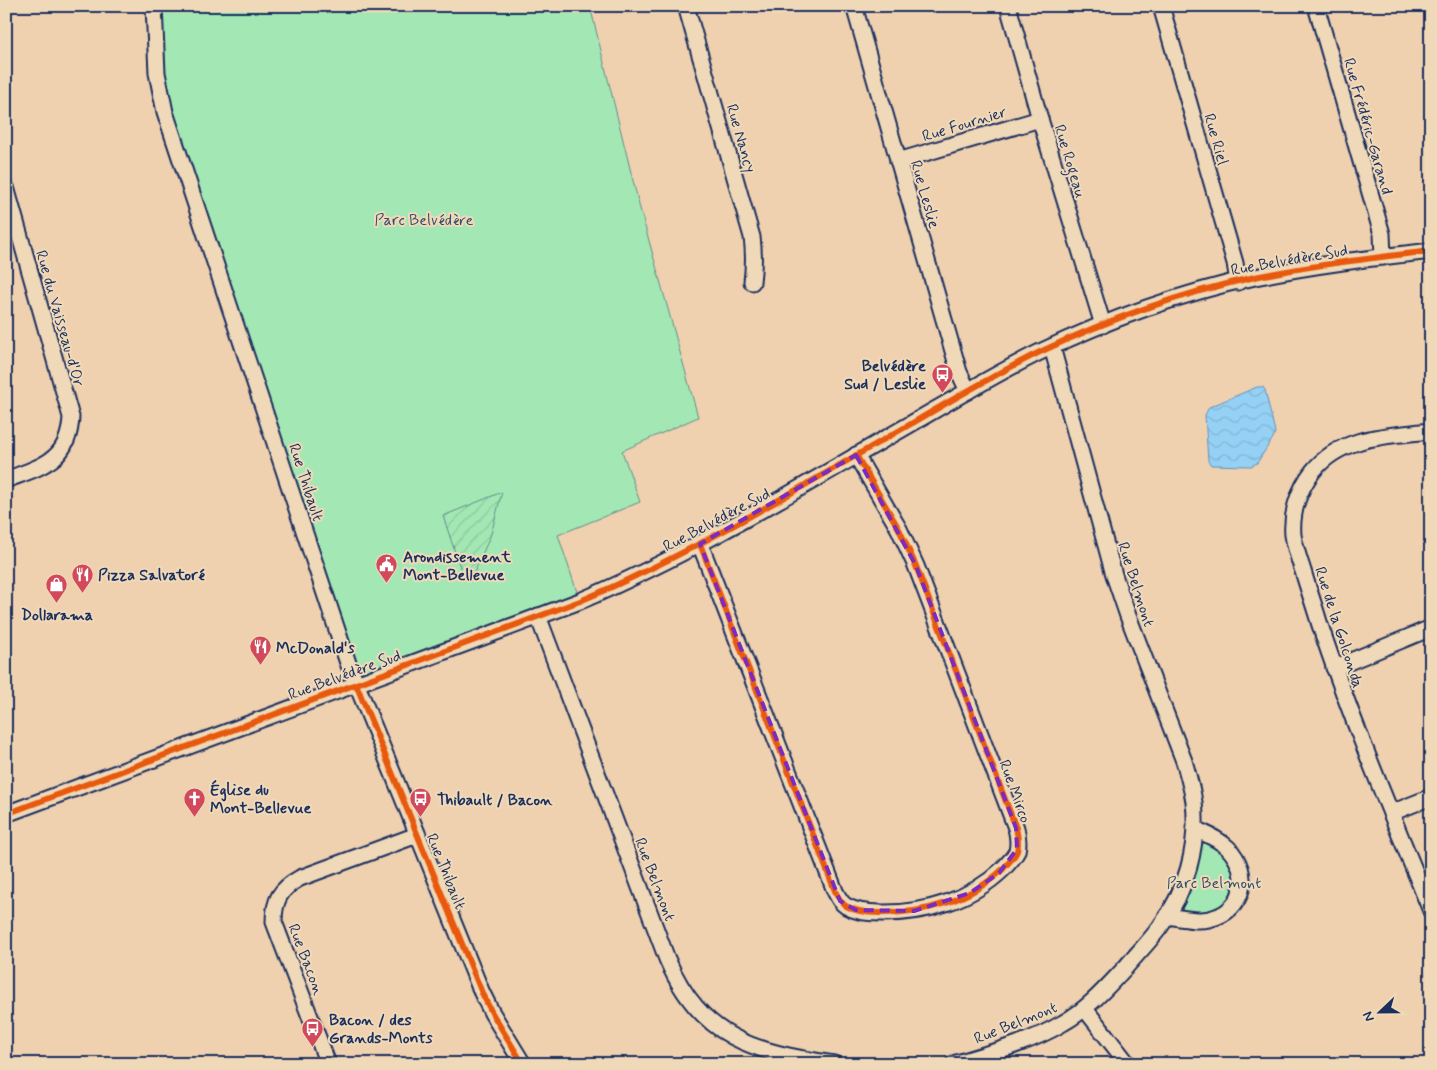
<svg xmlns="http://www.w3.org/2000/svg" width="1437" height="1070" font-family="Mynerve,sans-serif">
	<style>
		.park { fill: #a3e8b4; stroke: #5f8c89 }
		.garden { fill: url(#garden-furrows); stroke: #5f8c89 }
		.water { fill: url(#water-waves); stroke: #6490b9 }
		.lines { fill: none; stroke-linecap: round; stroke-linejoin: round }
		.minor-casing { stroke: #1b2f5e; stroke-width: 19 }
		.minor { stroke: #f0d9b8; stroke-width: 15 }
		.cycleway-casing { stroke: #f0d9b8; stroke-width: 9 }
		.cycleway { stroke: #e8590c; stroke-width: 6 }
		.marked { fill: none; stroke: #7b2cbf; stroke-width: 4; stroke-dasharray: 10 6; stroke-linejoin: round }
		.labels { text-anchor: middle; stroke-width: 4; stroke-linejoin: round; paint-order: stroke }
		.street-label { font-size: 16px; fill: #1b2f5e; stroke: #f0d9b8 }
		.park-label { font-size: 16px; fill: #2f4b6b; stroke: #f0d9b8 }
		.poi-label { font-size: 16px; font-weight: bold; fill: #1b2f5e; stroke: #f0d9b8; text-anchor: start }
	</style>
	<defs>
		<pattern id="garden-furrows" width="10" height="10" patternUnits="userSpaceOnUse" patternTransform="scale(1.25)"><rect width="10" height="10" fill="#a3e8b4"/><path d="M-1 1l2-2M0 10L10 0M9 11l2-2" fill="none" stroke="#8cc79d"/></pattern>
		<pattern id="water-waves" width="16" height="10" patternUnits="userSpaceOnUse" patternTransform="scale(1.25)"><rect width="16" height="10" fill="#95d1f5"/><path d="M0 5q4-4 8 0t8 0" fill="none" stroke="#80b4d4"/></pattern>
	</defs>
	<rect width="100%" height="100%" fill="#efd1b0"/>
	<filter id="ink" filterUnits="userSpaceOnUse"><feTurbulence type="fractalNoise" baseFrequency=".02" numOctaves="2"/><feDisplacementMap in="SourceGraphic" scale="10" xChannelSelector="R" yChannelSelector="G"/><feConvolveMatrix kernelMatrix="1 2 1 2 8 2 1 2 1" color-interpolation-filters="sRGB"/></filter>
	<g filter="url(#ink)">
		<g class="park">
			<polygon points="154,6 590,6 639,205 698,417 622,451 640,502 558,535 580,601 356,684 165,112"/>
			<path d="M1203,840C1209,843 1222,849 1226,853C1228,856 1230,861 1231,864C1240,883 1228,909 1207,913C1198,915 1189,913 1180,910L1195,876Z"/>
		</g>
		<polygon class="garden" points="502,492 491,534 471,580 464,579 443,516"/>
		<polygon class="water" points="1257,387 1263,387 1265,390 1275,432 1273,438 1257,463 1251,466 1211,465 1208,461 1205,415 1209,407"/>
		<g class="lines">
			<defs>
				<g id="minor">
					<polyline points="154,6 157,73 165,112 348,663 482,993 492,1013 523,1064"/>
					<path d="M686,6L752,237C754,252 754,266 752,282"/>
					<polyline points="854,6 959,372 968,391"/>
					<polyline points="1008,6 1040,119 1103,325"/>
					<polyline points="1161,6 1235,263 1238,282"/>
					<polyline points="1316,6 1382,234 1383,257"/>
					<polyline points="898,161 1040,119"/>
					<path d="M6,187L71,417C69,461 42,466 6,480"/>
					<path d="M1431,431C1389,436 1342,435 1313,471C1299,489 1291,512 1293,535C1295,548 1299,559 1303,571C1308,588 1314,605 1319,622C1351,720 1392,815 1431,911"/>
					<path d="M700,544L835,891C838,897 841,903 846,906C856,912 869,913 880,913C924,914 971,900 1003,869C1008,863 1014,858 1017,851C1019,843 1018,836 1016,828L916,566L899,529L856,455"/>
					<path d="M538,616L667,959C701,1039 754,1052 834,1064"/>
					<polyline points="1334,668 1431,628"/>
					<polyline points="1391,813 1431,797"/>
					<path d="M6,814L580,601C695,552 801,487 909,425C952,400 995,374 1040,352C1107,320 1183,293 1255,277C1313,265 1372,258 1431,251"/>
					<path d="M1167,916C1181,918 1196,922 1209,919C1245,911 1252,873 1228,848C1219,839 1206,834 1195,829"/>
					<polyline points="1085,1009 1128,1064"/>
					<path d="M328,1064L274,922C274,900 280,889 300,878L417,835"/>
					<path d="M953,1064C990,1053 1030,1043 1063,1023C1088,1009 1106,988 1125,968C1137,954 1149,942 1160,927C1186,892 1199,846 1194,802C1192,788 1188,775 1184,761L1128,616L1114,575L1052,347"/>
				</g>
			</defs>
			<use href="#minor" class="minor-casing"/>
			<use href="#minor" class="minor"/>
			<defs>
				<g id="cycleway">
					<path d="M700,544L835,891C838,897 841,903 846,906C856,912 869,913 880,913C924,914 971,900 1003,869C1008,863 1014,858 1017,851C1019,843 1018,836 1016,828L916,566L899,529L856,455"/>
					<polyline points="356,684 482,993 492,1013 523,1064"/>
					<path d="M6,814L580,601C695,552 801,487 909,425C952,400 995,374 1040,352C1107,320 1183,293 1255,277C1313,265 1372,258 1431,251"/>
				</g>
			</defs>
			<use href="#cycleway" class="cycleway-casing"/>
			<use href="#cycleway" class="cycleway"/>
		</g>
	</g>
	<path class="marked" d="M856,455L916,566L1016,828L1017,849L999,873L970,893L914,911L856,910L840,901L700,544Z"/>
	<defs>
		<symbol id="bus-pin" viewBox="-11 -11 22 30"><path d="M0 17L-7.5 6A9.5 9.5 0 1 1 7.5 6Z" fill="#d1495b" stroke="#f0d9b8"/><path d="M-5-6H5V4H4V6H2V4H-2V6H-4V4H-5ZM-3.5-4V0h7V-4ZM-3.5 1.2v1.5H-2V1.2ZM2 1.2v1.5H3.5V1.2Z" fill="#fff"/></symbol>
		<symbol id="civic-pin" viewBox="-11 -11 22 30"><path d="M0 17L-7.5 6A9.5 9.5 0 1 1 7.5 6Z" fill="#d1495b" stroke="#f0d9b8"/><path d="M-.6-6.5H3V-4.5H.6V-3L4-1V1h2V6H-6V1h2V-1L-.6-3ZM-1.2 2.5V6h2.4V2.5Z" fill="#fff"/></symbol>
		<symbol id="restaurant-pin" viewBox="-11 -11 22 30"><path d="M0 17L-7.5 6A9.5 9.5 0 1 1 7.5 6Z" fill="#d1495b" stroke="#f0d9b8"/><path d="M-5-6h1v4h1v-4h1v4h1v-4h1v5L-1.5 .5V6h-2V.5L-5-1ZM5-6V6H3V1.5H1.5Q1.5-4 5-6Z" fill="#fff"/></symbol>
		<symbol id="shop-pin" viewBox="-11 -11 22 30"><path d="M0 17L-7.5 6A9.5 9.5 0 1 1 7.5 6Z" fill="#d1495b" stroke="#f0d9b8"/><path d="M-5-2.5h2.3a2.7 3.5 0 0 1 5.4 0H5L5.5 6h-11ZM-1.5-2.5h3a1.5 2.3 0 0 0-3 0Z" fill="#fff"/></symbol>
		<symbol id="church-pin" viewBox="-11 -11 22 30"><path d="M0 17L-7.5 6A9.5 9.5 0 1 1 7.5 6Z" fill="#d1495b" stroke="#f0d9b8"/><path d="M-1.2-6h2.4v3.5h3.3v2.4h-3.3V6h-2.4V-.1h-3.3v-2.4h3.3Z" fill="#fff"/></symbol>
	</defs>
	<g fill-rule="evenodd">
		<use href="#bus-pin" x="930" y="362" width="25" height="34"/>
		<use href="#civic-pin" x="374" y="552" width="25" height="34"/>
		<use href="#restaurant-pin" x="70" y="562" width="25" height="34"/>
		<use href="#shop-pin" x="44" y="572" width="25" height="34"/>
		<use href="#restaurant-pin" x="248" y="634" width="25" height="34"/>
		<use href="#church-pin" x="182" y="786" width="25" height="34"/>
		<use href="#bus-pin" x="408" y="786" width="25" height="34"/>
		<use href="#bus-pin" x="300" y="1016" width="25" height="34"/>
	</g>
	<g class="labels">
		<g class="street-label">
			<text transform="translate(964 123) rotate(-17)" y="6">Rue Fournier</text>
			<text transform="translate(1369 126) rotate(74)" y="6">Rue Frédéric-Garand</text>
			<text transform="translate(742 138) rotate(74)" y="6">Rue Nancy</text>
			<text transform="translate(1217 139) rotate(74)" y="6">Rue Riel</text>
			<text transform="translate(1071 161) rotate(73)" y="6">Rue Rogeau</text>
			<text transform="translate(926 194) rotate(74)" y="6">Rue Leslie</text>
			<text transform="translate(1289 259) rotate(-10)" y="6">Rue Belvédère Sud</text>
			<text transform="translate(61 318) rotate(74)" y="6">Rue du Vaisseau-d'Or</text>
			<text transform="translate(307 482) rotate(72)" y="6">Rue Thibault</text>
			<text transform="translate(716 519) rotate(-28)" y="6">Rue Belvédère Sud</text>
			<text transform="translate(1137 584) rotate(72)" y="6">Rue Belmont</text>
			<text transform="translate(1340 627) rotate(72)" y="6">Rue de la Golconda</text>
			<text transform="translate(344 674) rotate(-20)" y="6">Rue Belvédère Sud</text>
			<text transform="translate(1016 791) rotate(70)" y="6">Rue Mirco</text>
			<text transform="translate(447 871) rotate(68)" y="6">Rue Thibault</text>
			<text transform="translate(656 879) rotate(69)" y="6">Rue Belmont</text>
			<text transform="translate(307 959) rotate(69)" y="6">Rue Bacon</text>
			<text transform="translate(1015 1022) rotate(-22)" y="6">Rue Belmont</text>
		</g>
		<g class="park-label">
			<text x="424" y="225">Parc Belvédère</text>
			<text x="1214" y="888">Parc Belmont</text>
		</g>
		<g class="poi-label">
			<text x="926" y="371" text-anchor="end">Belvédère<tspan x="926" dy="18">Sud / Leslie</tspan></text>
			<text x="403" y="562">Arondissement<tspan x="403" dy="18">Mont-Bellevue</tspan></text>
			<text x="98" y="580">Pizza Salvatoré</text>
			<text x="57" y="620" text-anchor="middle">Dollarama</text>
			<text x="276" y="653">McDonald's</text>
			<text x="210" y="795">Église du<tspan x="210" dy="18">Mont-Bellevue</tspan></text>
			<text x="437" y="805">Thibault / Bacon</text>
			<text x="329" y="1025">Bacon / des<tspan x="329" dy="18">Grands-Monts</tspan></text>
		</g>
	</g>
	<rect width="1437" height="1070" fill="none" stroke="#f0d9b8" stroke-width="25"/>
	<rect x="12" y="12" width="1412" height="1045" fill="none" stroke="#1b2f5e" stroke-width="2" filter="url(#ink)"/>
	<g transform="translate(1380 1012) rotate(248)" stroke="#f0d9b8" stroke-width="4" paint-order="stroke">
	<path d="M0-4L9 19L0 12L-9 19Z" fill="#1b2f5e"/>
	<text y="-8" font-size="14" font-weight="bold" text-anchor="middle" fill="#1b2f5e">N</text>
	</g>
</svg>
